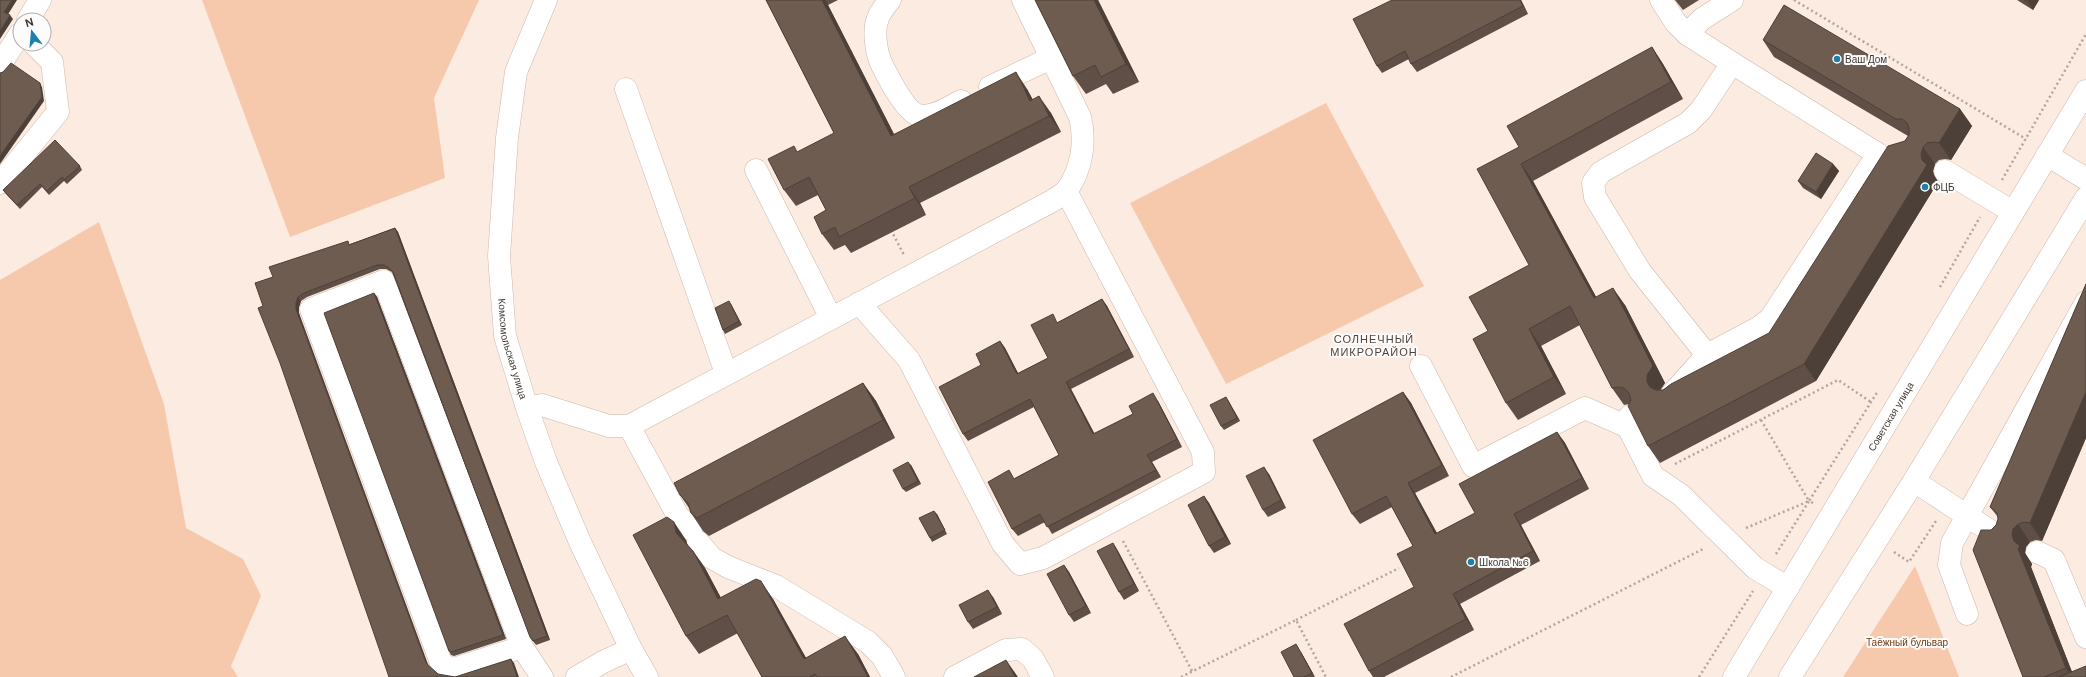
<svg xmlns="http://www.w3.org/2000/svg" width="2086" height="677" font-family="'DM Sans',sans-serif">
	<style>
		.green { fill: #f6c9ad }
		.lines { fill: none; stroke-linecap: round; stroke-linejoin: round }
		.minor-casing { stroke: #ccb8ab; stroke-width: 23 }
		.path { stroke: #b2a59c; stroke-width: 2.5; stroke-dasharray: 2 3; stroke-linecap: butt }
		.minor { stroke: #fff; stroke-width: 22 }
		.wall { fill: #5f4f46 }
		.shaded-wall { fill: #4d4039 }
		.building { fill: #6e5c51; stroke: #4d4039 }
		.poi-dot { fill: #1c80ab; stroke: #fcfcfc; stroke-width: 1.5 }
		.labels { text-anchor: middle; stroke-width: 4; stroke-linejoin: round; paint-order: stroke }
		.poi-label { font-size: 10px; fill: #3f3732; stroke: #fcfcfc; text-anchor: start }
		.street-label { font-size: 10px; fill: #3f3732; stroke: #fcfcfc }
		.park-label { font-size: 10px; fill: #713a0c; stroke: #fcfcfc }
		.neighbourhood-label { font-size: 11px; letter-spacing: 1px; fill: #534238; stroke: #fcfcfc }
	</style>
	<rect width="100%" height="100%" fill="#fcebe1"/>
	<g class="green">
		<polygon points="202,0 479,0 434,98 445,178 290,237"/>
		<polygon points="1326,103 1424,286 1226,384 1130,203"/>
		<polygon points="99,222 164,404 186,528 243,559 261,596 231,666 238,677 0,677 0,280"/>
		<polygon points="1915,566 1959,677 1843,677"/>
	</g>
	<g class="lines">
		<defs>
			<g id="minor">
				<path id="s1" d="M546,0L516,72L507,138L499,256L505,336L527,408L546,462L580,542L631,649L647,677"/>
				<path d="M890,0C886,5 880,12 878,18C873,30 876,51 881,63C887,75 905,111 918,115C932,119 949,107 961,101"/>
				<polyline points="1661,0 1676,23 1687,34 1702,19 1732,0"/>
				<polyline points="28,20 40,0"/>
				<polyline points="1687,34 1732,63 1701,110 1688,123 1601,172 1593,183 1595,197 1640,271 1707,355"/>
				<polyline points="0,65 20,34"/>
				<polyline points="990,87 1051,58"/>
				<polyline points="626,89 726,373"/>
				<polyline points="2047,155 2086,179"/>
				<polyline points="756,170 831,318"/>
				<polyline points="1945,171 2013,212"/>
				<polyline points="0,183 58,112 52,62 34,44"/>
				<polyline points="859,303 909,360 1003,544 1020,564 1043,558 1204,472 1203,452 1066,191"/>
				<polyline points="1421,366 1473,466 1585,408 1628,427"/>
				<polyline points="1671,395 1707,355 1758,328 1770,319 1878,154 1732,63"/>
				<path d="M527,408L542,405L609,426H629L1052,201C1057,198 1063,194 1067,190C1082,169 1086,141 1080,117L1023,0"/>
				<polyline points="1630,416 1627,421 1628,427 1653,476 1681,495 1755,568 1788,588"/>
				<polyline points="629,426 678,516 691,529"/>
				<polyline points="1914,481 1998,536"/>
				<polyline points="698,542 712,558 728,567 776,586 868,642 882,656 894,677"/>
				<polyline points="2037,552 2054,560 2086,637"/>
				<polyline points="1967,614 1949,565 1952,543 2086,302"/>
				<polyline points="522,647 454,669 447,667 441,663 311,309 384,281 522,647 542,677"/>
				<polyline points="577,677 603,662 631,649"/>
				<polyline points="955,677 1006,650 1022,649 1033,659 1043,677"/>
				<path id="s2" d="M1734,677L2086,91"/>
				<polyline points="1790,677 1914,481 2086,198"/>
			</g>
		</defs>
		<use href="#minor" class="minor-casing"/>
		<g class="path">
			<polyline points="1794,0 2026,139"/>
			<polyline points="2002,180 2086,34"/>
			<polyline points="891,230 904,255"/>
			<polyline points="1940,287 1980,217"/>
			<polyline points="1761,420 1809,501"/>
			<polyline points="1675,464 1838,380 1871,402"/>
			<polyline points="1813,503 1809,501 1878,391"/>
			<polyline points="1746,528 1809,501"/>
			<polyline points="1123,541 1192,671"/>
			<polyline points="1894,552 1909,562 1936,521"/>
			<polyline points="1776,554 1809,501"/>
			<polyline points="1296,620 1399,568"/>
			<polyline points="1181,677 1296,620 1326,677"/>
			<polyline points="1451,677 1703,549"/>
			<polyline points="1699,677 1753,591"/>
		</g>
		<use href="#minor" class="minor"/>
	</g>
	<g class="wall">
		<polygon points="766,0 838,0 828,5 894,134 1027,89 1033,100 1051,113 1061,132 920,203 926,215 851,253 845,245 834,250 822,234 826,210 818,195 796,206 784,190 834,133"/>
		<polygon points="1035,0 1098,0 1139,82 1113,94 1106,84 1086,94 1073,76"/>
		<polygon points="1392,0 1521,0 1528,14 1417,72 1411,64 1409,59 1382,73 1377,66"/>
		<polygon points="1675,0 1699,0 1683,10"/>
		<polygon points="2017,0 2039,0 2033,10"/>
		<polygon points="1763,40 1960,109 1972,126 1951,160 1945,159 1939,160 1935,164 1933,171 1934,175 1938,182 1816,381 1660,463 1648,446 1629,404 1624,405 1612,388 1580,325 1541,346 1566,394 1518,420 1506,403 1488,331 1529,265 1519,147 1652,47 1663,64 1683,99 1533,181 1596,297 1625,305 1665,383 1660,390 1663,390 1769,333 1908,136 1774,57"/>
		<polygon points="1833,164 1839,171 1821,199 1803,188 1798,181"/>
		<polygon points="80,166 82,170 67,184 64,181 49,195 42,187 20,209 6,194 3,190"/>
		<polygon points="395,228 398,232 550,640 536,645 530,637 392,272 386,269 380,269 307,297 301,301 299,307 299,313 389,677 273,277 350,244"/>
		<polygon points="2086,284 2086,438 2042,541 2036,540 2030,542 2026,547 2025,553 2032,564 2031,567 2072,672 2086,677 2023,677 1991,530 1996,525 1998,519 1998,517 1990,507"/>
		<polygon points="374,293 377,297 506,639 454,656 451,655 449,651"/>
		<polygon points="1102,299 1107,306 1134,357 1071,389 1094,434 1158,401 1182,447 1152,462 1161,477 1052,534 1045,522 1018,536 1012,529 1015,478 1059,455 1034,407 968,441 963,434 981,365 1000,341 1005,348 1018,373 1048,358 1058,322"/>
		<polygon points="731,304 742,325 725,334 723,330"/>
		<polygon points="863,383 876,401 895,438 709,536 703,531 691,513 689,508 680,495"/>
		<polygon points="1403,392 1411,403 1449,476 1415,493 1437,533 1475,513 1557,432 1565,443 1589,489 1521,525 1540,561 1460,604 1474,630 1384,677 1373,677 1369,671 1414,587 1413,546 1392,507 1360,524 1352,514"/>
		<polygon points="1228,400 1240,421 1224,430 1221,426"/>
		<polygon points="911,465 921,484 906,492 903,489"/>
		<polygon points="1269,474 1286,508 1268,517 1263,510"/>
		<polygon points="1204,496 1209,503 1231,544 1214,553 1209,546"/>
		<polygon points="937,514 947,534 932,542 930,538"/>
		<polygon points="686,540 687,544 693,551 705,568 721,598 773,599 806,658 858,654 870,677 762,677 738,633 699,654 686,636"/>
		<polygon points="1113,543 1118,551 1139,591 1124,600 1119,592"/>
		<polygon points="1064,565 1069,572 1091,613 1074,622 1069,615"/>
		<polygon points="993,597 1002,614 973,629 968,622"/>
		<polygon points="1301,652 1315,677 1294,677"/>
	</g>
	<g class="shaded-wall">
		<polygon points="12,0 17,0 7,16 4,12"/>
		<polygon points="822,0 825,0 828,5 903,152 891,136"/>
		<polygon points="1094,0 1098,0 1139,82 1126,64"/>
		<polygon points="1520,0 1521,0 1528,14 1523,6"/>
		<polygon points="2029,0 2039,0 2033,10 2028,2"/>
		<polygon points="10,15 13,19 0,39 0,31"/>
		<polygon points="1652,47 1663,64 1683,99 1671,82"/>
		<polygon points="1016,72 1027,89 1042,117 1030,101"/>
		<polygon points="40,83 42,87 44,101 0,164 0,156"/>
		<polygon points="1039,96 1051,113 1061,132 1049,116"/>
		<polygon points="1960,109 1972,126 1951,160 1939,143"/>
		<polygon points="1923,147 1935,164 1933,171 1934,175 1938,182 1816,381 1804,364 1922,160 1921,154"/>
		<polygon points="1521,164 1533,181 1606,315 1594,298"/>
		<polygon points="1833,164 1839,171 1821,199 1816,192"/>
		<polygon points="909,187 920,203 926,215 915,198"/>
		<polygon points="395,228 398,232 550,640 547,636"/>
		<polygon points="1613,288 1625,305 1665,383 1659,392 1659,399 1647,382"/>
		<polygon points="374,293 377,297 506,639 503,635"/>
		<polygon points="298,297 301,301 299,307 299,313 429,667 426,663 296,309 296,303"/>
		<polygon points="1102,299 1107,306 1134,357 1129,349"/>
		<polygon points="729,301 731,304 742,325 739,321"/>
		<polygon points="1529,329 1541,346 1566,394 1554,377"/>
		<polygon points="1000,341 1005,348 1022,381 1017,374"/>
		<polygon points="1066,382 1071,389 1099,442 1093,434"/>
		<polygon points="863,383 876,401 895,438 883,420"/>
		<polygon points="1403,392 1411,403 1449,476 1442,465"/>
		<polygon points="2086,392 2086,438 2042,541 2030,523"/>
		<polygon points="1153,393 1158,401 1182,447 1177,439"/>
		<polygon points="1226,397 1228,400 1240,421 1237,418"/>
		<polygon points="1557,432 1565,443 1589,489 1582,478"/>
		<polygon points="1147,455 1152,462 1161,477 1156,470"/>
		<polygon points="908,462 911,465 921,484 918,481"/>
		<polygon points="1264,467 1269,474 1286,508 1281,500"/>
		<polygon points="1408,483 1415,493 1443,545 1435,534"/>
		<polygon points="1204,496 1209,503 1231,544 1225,537"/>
		<polygon points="934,511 937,514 947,534 945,530"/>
		<polygon points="1514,514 1521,525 1540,561 1533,551"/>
		<polygon points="674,522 686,540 689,550 676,533"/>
		<polygon points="2018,524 2030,542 2026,547 2025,553 2032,564 2031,567 2074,677 2072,677 2066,668 2014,541 2012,535 2013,529"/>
		<polygon points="1113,543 1118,551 1139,591 1134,584"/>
		<polygon points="693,551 705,568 731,617 718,599"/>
		<polygon points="1064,565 1069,572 1091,613 1086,606"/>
		<polygon points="761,581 773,599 815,674 804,659"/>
		<polygon points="988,590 993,597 1002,614 997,607"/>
		<polygon points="1453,594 1460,604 1474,630 1466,619"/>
		<polygon points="845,636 858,654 870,677 868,677"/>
		<polygon points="1296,644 1301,652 1315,677 1312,673"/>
		<polygon points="511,659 514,663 519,677 517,677"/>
		<polygon points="1006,660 1018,677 1015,677"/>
	</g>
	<g class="building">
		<polygon points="0,0 12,0 4,12 10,15 0,31"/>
		<polygon points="766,0 822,0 891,136 1016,72 1030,101 1039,96 1049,116 909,187 915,198 839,237 835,227 822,234 814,217 826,210 809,177 784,190 768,159 794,146 797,152 834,133"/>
		<polygon points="1035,0 1094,0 1126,64 1101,77 1095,65 1073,76"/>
		<polygon points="1392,0 1520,0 1523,6 1411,64 1405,51 1377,66 1353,19"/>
		<polygon points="2024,0 2029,0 2028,2"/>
		<polygon points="1784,5 1960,109 1939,143 1933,142 1927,143 1923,147 1921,154 1922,160 1927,165 1804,364 1648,446 1628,406 1631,400 1629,393 1624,388 1619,387 1612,388 1570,306 1529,329 1554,377 1506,403 1473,339 1488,331 1469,297 1529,265 1477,169 1519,147 1507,126 1652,47 1671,82 1521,164 1594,298 1613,288 1653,366 1647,375 1647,382 1650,387 1656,390 1663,390 1671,384 1769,333 1888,146 1905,141 1909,135 1909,128 1907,123 1902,119 1896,119 1763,40"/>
		<polygon points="11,63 40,83 42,97 0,156 0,73 3,72"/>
		<polygon points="55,140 80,166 64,180 62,177 47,191 40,184 17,205 3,190"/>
		<polygon points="1816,153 1833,164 1816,192 1798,181"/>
		<polygon points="395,228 547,636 533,641 530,637 393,272 389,268 384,265 377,265 304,293 298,297 296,303 296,309 426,663 438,674 455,677 389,677 280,363 258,308 263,306 255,283 273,277 269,267 348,241 349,245"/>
		<polygon points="2086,284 2086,392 2030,523 2024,522 2018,524 2013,529 2012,535 2014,541 2020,546 2018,549 2066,668 2044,677 2023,677 1973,550 1981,530 1991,530 1996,525 1998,519 1997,513 1990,507"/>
		<polygon points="374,293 503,635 451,652 449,651 324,313"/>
		<polygon points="1102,299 1129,349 1066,382 1093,434 1133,414 1129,406 1153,393 1177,439 1147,455 1156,470 1047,527 1040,514 1012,529 988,482 1009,470 1014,479 1059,455 1030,399 963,434 939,387 981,365 976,354 1000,341 1017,374 1048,358 1031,325 1053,314 1057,323"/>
		<polygon points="729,301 739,321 723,330 715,308"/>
		<polygon points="863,383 883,420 697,518 691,513 688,503 680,495 674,483"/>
		<polygon points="1403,392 1442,465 1408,483 1435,534 1475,513 1459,484 1557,432 1582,478 1514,514 1533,551 1453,594 1466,619 1369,671 1344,624 1414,587 1397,554 1413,546 1386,496 1352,514 1313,440"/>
		<polygon points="1226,397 1237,418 1221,426 1210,405"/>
		<polygon points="908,462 918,481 903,489 893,470"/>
		<polygon points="1264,467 1281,500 1263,510 1246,476"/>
		<polygon points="1204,496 1225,537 1209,546 1188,505"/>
		<polygon points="934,511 945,530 930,538 919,518"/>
		<polygon points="667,517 674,522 676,533 693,551 718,599 756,579 761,581 804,659 845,636 868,677 817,677 815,674 809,677 762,677 727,615 686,636 633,535"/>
		<polygon points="1113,543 1134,584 1119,592 1097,551"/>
		<polygon points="1064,565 1086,606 1069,615 1047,574"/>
		<polygon points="988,590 997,607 968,622 959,605"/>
		<polygon points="1296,644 1312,673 1304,677 1294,677 1281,652"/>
		<polygon points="511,659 517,677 455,677"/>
		<polygon points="1006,660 1015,677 974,677"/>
		<polygon points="2086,666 2086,677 2059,677"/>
	</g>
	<g class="poi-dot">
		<circle cx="1837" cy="59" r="4"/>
		<circle cx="1925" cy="187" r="4"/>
		<circle cx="1471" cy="562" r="4"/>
	</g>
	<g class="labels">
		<g class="poi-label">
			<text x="1845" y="63">Ваш Дом</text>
			<text x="1933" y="191">ФЦБ</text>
			<text x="1479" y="566">Школа №6</text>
		</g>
		<g class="street-label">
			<text dy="4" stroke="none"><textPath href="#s1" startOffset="357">Комсомольская улица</textPath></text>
			<text dy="4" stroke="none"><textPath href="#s2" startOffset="304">Советская улица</textPath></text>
		</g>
		<g class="park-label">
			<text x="1907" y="646">Таёжный бульвар</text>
		</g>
		<g class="neighbourhood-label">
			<text x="1374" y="343">СОЛНЕЧНЫЙ<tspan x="1374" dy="13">МИКРОРАЙОН</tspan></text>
		</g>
	</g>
	<g transform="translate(32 32) rotate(344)"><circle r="19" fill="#fcfcfc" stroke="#b0adab"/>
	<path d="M0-3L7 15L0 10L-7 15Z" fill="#1c80ab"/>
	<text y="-6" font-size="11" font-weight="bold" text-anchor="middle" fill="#3f3732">N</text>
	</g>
</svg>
